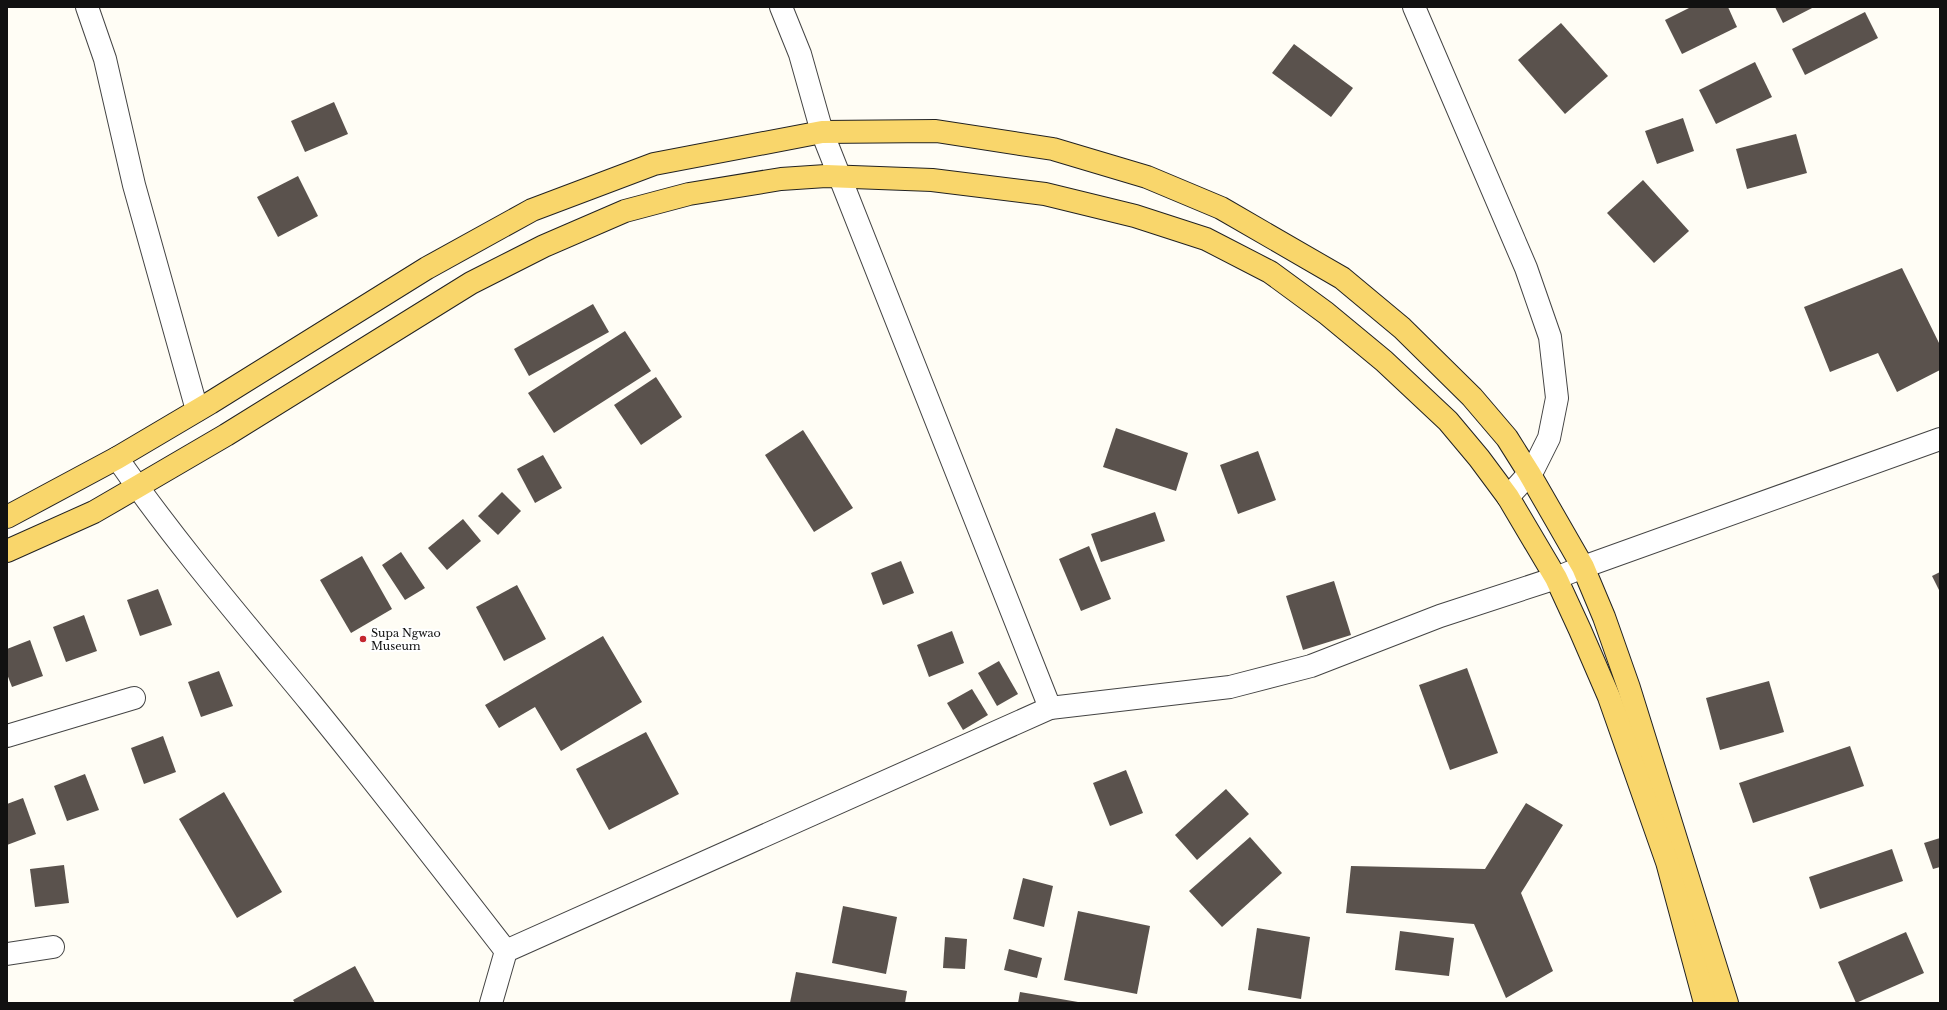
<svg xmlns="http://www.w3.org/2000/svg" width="1947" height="1010" font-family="'Libre Baskerville',serif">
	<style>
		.building { fill: #5a524d }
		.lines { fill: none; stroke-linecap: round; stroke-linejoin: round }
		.minor-casing { stroke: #444; stroke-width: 24 }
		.major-casing { stroke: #222; stroke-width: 24 }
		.minor { stroke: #fff; stroke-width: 22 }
		.major { stroke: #f9d66b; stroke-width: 22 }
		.poi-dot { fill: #c4262e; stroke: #fff; stroke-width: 1.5 }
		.labels { text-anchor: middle; stroke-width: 4; stroke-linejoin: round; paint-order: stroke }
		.poi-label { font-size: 11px; fill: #111; stroke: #fff; text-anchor: start }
	</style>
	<rect width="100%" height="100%" fill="#fffdf5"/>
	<g class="building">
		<polygon points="1691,7 1728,7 1737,27 1682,54 1665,20"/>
		<polygon points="1775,7 1814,7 1783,23"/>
		<polygon points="1865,12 1878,38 1805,75 1792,49"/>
		<polygon points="1561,23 1608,76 1565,114 1518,60"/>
		<polygon points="1294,44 1353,88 1331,117 1272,73"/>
		<polygon points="1755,62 1772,97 1716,124 1699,90"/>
		<polygon points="334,102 348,134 305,152 291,121"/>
		<polygon points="1683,118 1694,151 1657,164 1645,131"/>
		<polygon points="1796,134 1807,173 1747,189 1736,149"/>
		<polygon points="298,176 318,216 278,237 257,197"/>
		<polygon points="1643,180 1689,231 1654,263 1607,213"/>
		<polygon points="1902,268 1940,345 1940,370 1897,392 1878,353 1830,372 1804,307"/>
		<polygon points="593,304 609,332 529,376 514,349"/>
		<polygon points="625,331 651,371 554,433 528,393"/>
		<polygon points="656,377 682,417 641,445 614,405"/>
		<polygon points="1116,428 1188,453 1176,491 1103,467"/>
		<polygon points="803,430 853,508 814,532 765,455"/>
		<polygon points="1258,451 1276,500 1238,514 1220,465"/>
		<polygon points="543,455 562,488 535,503 517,469"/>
		<polygon points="502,492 521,511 498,535 478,516"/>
		<polygon points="1155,512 1165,541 1101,562 1091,534"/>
		<polygon points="463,519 481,541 447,570 428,548"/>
		<polygon points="1089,546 1111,599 1081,611 1059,559"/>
		<polygon points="401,552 425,588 405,600 382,565"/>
		<polygon points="362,556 392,609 351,633 320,580"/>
		<polygon points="901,561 914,593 883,605 871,573"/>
		<polygon points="1940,572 1940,592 1932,576"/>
		<polygon points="1334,581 1351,635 1303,650 1286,596"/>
		<polygon points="517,585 546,639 504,661 476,607"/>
		<polygon points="158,589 172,625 140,636 127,600"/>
		<polygon points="84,615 97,651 66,662 53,627"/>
		<polygon points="952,631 964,663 929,677 917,645"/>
		<polygon points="603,636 642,702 561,751 535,707 499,728 485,705"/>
		<polygon points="30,640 43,676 12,687 7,674 7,649"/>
		<polygon points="999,661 1018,694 997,706 978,673"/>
		<polygon points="1467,668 1498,753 1450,770 1419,685"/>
		<polygon points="219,671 233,706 201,717 188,682"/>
		<polygon points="1769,681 1784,732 1720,750 1706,698"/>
		<polygon points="972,689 988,715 963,730 947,703"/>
		<polygon points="646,732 679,794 609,830 576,769"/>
		<polygon points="163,736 176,772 144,784 131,748"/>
		<polygon points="1850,746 1864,786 1753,823 1739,783"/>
		<polygon points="1126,770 1143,813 1110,826 1093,783"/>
		<polygon points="85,774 99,810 67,821 54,786"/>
		<polygon points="1226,789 1249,814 1197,860 1175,835"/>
		<polygon points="224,792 282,892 237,918 179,819"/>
		<polygon points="23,798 36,834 7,845 7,804"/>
		<polygon points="1526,803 1563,825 1521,893 1553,971 1506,998 1474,924 1346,913 1351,866 1485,869"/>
		<polygon points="1250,837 1282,873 1222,927 1189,891"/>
		<polygon points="1940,838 1940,867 1933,869 1924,843"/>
		<polygon points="1892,849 1903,881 1820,909 1809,877"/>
		<polygon points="64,865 69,903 35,907 30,869"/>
		<polygon points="1023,878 1053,886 1044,927 1013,919"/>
		<polygon points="843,906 897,917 886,974 832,963"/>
		<polygon points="1078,911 1150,926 1137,994 1064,980"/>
		<polygon points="1257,928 1310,937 1301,999 1248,990"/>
		<polygon points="1400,931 1454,938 1449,976 1395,970"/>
		<polygon points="1906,932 1924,973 1856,1003 1838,962"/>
		<polygon points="945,937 967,939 965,969 943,968"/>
		<polygon points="1009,949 1042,958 1037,978 1004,970"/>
		<polygon points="355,966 375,1003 295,1003 293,1000"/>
		<polygon points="796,972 907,991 905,1003 790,1003"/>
		<polygon points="1020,992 1078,1002 1078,1003 1018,1003"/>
	</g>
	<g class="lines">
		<defs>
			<g id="minor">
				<polyline points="87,7 105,59 134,185 197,410"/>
				<polyline points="781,7 800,54 822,132 1050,708"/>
				<polyline points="1414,7 1526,268 1550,337 1557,398 1549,438 1534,468 1508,497"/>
				<path d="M117,458C176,543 243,621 309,701C376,783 441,867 506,951"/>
				<polyline points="7,736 134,698"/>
				<polyline points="7,954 53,947"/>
				<polyline points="491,1003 506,951 1050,708 1230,687 1311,666 1440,616 1556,578 1583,567 1940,439"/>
			</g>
			<g id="major">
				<polyline points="7,517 117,458 210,403 427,268 532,210 654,164 822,132 936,131 1053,149 1147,177 1221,208 1342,278 1402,328 1472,397 1507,438 1529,473 1583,567 1604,617 1629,688 1727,1003"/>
				<polyline points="7,551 94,512 137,487 226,435 471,283 544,246 625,211 689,194 781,179 826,176 932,180 1045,194 1135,216 1206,239 1270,272 1326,313 1384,361 1448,421 1479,458 1508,497 1556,578 1580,630 1609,697 1667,862 1705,1003"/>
			</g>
		</defs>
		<use href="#minor" class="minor-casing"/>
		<use href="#major" class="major-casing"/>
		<use href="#minor" class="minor"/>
		<use href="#major" class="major"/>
	</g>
	<circle class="poi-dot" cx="363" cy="639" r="4"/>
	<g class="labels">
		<g class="poi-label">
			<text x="371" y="637">Supa Ngwao<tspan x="371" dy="13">Museum</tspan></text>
		</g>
	</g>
	<rect width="1947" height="1010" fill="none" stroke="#111111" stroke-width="16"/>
</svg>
